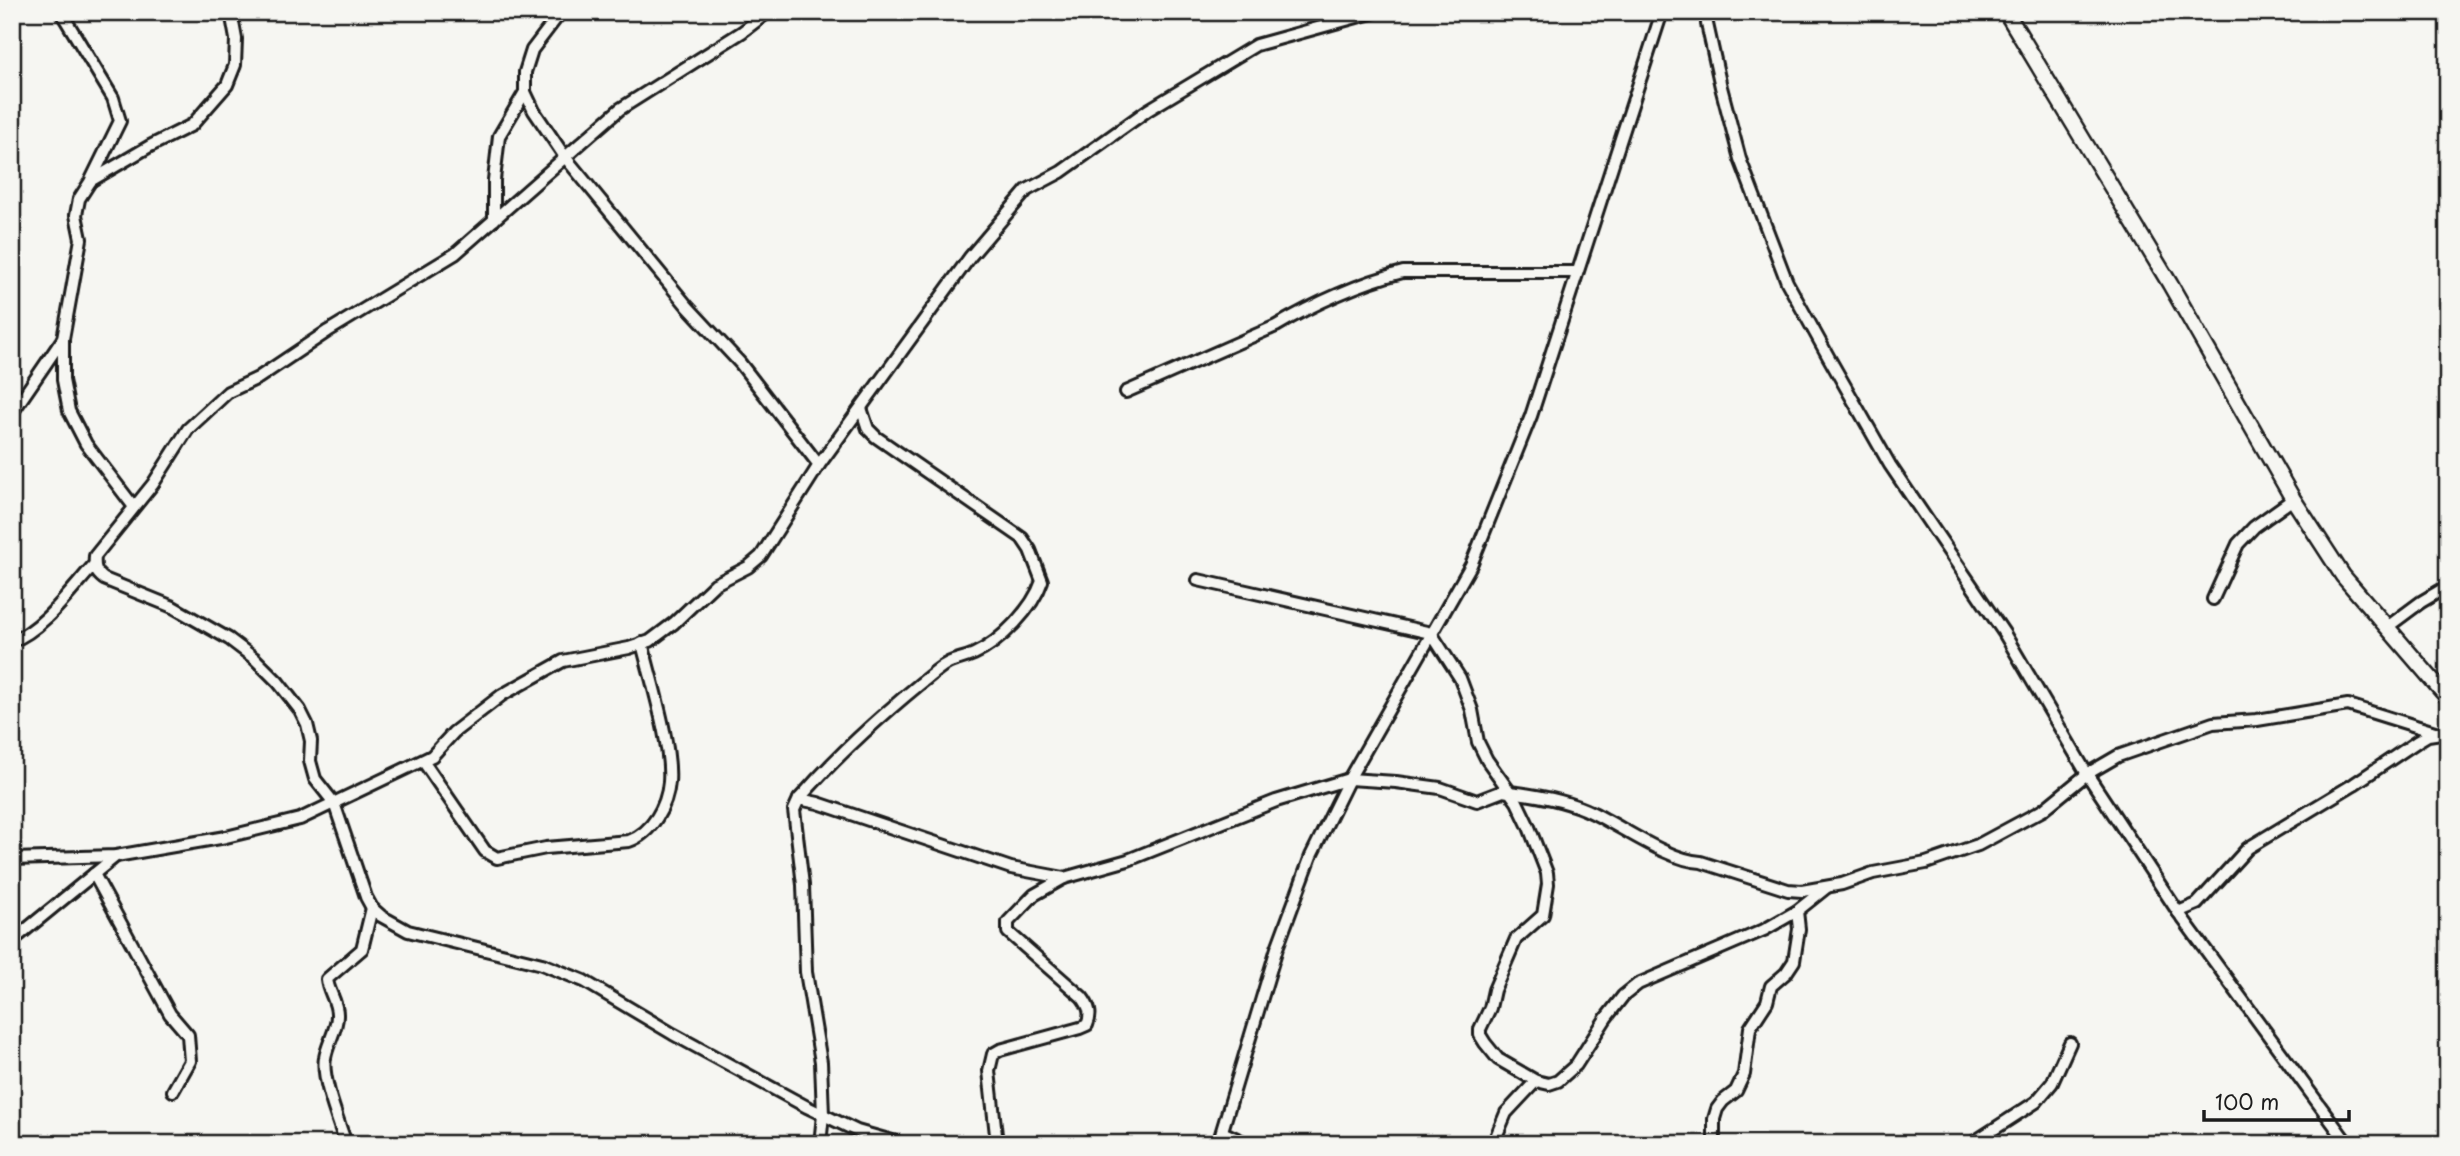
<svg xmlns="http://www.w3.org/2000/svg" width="2460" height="1156" font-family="'Playpen Sans',sans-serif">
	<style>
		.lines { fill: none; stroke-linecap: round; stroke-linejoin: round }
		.minor-casing { stroke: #1c1c1c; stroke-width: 16 }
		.tertiary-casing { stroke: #1c1c1c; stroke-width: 19 }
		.minor { stroke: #f6f6f2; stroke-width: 10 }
		.tertiary { stroke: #f6f6f2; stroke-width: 14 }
	</style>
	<rect width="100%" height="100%" fill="#f6f6f2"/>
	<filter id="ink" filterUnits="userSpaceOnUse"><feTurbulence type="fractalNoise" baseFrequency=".0143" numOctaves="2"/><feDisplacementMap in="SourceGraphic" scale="14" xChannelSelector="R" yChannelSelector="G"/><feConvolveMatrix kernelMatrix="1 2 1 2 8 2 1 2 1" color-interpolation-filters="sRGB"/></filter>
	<g filter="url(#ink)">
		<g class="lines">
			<defs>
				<g id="minor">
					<polyline points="61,12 113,98 120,121 90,182 79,199 76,215 81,239 63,339 63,380 69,411 86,444 134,507"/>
					<polyline points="561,12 532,50 525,72 525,92 534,111 565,157 688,307 740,363 819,465"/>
					<path d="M768,12L742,32L620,109L455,254L328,331L258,378L228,392L188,429L153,484L95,556C94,567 95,572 104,579L173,607L229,639L254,658L278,682L300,710L307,724L311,741L310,761L315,779L334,803L366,897L372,908L381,916L408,931L542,964L584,981L673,1034L807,1107L857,1131L903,1144"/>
					<polyline points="1707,12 1707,24 1721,87 1740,159 1787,282 1829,358 1890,465 2004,633 2087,774 2178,912 2348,1144"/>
					<polyline points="92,180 150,146 192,125 227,85 235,65 236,39 231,12"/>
					<polyline points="494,220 494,180 499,136 525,92"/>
					<path d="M1126,392L1276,326C1313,304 1362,282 1403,272H1577"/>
					<polyline points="12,413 62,340"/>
					<polyline points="1198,580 1431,633 1460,678 1472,710 1478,742 1487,760 1517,802 1529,827 1547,873 1548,884 1543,915 1516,939 1494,990 1490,1008 1480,1029 1480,1035 1485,1043 1498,1059 1536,1081 1549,1084 1558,1081 1576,1065 1606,1018 1623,996 1638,984 1764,930 1797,911 1827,887"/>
					<polyline points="2213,599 2238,544 2254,527 2293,499"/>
					<polyline points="2386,628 2421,602 2448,586"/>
					<path d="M12,641C42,631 72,589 94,565"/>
					<path d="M423,761L485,851L497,858L546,848L629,841C652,833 667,806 669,782C672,746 651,680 642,643"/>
					<path d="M799,799C840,752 887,710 936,671C952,658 958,661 974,654C1001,642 1033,608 1042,581L1030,550L1022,538L876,437L868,429L861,408"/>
					<polyline points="12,859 116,856 226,837 300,819 432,756 454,732 502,695 563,661 629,648 650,641 674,623 715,584 748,567 761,556 819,465 970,257 1027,190 1061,172 1148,110 1256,45 1375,12"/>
					<polyline points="94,874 170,1014 188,1035 190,1061 173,1091"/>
					<polyline points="2178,912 2197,904 2248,848 2354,784 2418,741 2428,735 2448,732"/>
					<polyline points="12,941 116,856"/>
					<polyline points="1222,1132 1248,1144"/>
					<path d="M346,1144C339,1122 321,1078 325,1058C327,1044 337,1030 337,1016C338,1002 328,992 327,979L362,949L372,908"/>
					<path d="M820,1144L823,1115L821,1062L806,972L803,885L794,810L799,799L818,803L1011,868L1064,878L1128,860L1276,801L1349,779L1396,782L1440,788L1477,801L1503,791L1509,792C1536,795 1569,801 1593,813C1622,827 1670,861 1701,862L1788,890L1802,891L1842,884L1873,873L1926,863L1978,845L2043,810L2087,774L2118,756L2213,723L2257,720L2348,705L2438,733"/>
					<path d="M997,1144L989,1071L993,1054L1000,1050L1080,1028L1087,1025C1092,1014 1089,1006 1082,997L1008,932V922L1034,895L1064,878"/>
					<polyline points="1218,1144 1277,948 1311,856 1349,779 1471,565 1531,416 1662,12"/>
					<polyline points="1493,1144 1506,1113 1536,1081"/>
					<polyline points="1714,1144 1714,1119 1717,1109 1723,1101 1736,1091 1744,1074 1750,1028 1767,1002 1771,986 1786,973 1794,961 1799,929 1797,911"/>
					<polyline points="1971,1144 2036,1102 2052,1083 2070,1043"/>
				</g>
				<polyline id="tertiary" points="2006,12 2170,284 2293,499 2343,576 2448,698"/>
			</defs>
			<use href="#minor" class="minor-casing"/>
			<use href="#tertiary" class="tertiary-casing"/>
			<use href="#minor" class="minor"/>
			<use href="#tertiary" class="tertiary"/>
		</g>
	</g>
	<rect width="2460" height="1156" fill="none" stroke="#f6f6f2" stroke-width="42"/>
	<rect x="21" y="21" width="2418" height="1114" fill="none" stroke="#1c1c1c" stroke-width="2.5" filter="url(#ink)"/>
	<path d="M2204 1110v10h145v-10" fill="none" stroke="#1c1c1c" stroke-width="3.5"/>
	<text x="2215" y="1110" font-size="21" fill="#1c1c1c" stroke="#f6f6f2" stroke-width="5" paint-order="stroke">100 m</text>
</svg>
